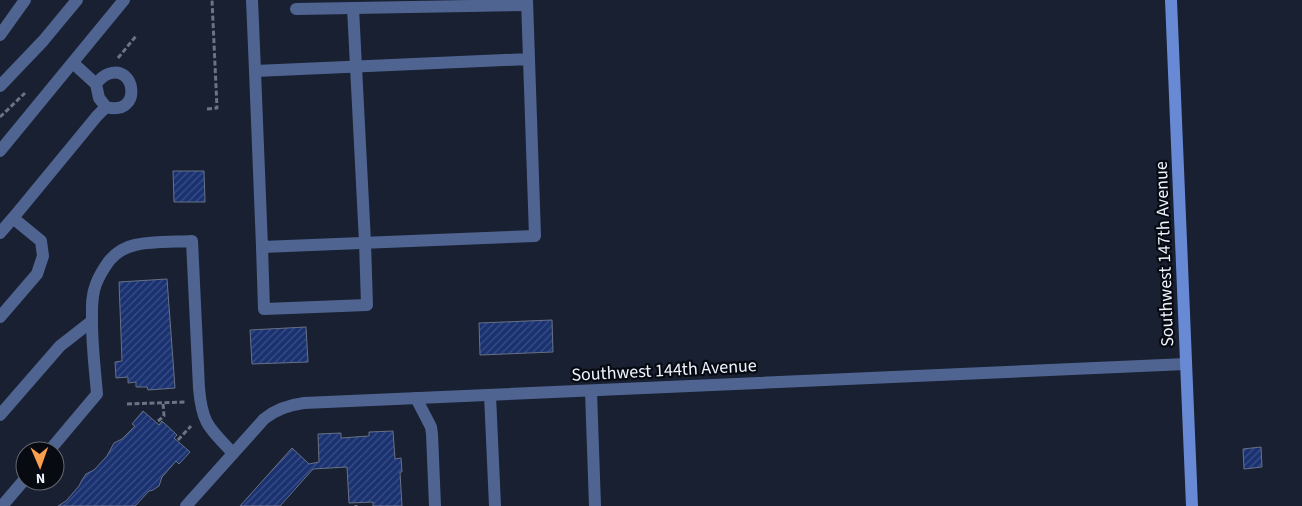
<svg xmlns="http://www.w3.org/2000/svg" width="1302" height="506" font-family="'Source Sans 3',sans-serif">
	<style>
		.building { fill: url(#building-hatch); stroke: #677185 }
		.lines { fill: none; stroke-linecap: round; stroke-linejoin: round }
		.path { stroke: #6c7382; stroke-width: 3; stroke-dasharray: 5 2.5; stroke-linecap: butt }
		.lane { stroke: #4f6491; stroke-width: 12 }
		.street { stroke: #4f6491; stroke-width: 12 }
		.secondary { stroke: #6889d3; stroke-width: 12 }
		.labels { text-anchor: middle; stroke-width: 4.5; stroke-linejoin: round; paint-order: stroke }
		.street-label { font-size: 18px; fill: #edf3ff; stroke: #070a11 }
	</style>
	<defs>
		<pattern id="building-hatch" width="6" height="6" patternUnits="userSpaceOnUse" patternTransform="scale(1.25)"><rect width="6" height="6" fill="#1a3271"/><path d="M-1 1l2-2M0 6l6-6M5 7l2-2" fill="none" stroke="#3c5086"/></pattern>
	</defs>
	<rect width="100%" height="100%" fill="#182031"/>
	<g class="building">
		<polygon points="173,171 204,171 205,202 174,202"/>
		<polygon points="167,279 175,388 148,390 147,387 136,387 136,382 128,383 128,377 116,378 115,362 122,361 119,282"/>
		<polygon points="552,320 553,352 480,355 479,323"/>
		<polygon points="306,327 308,362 252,364 250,330"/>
		<polygon points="143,411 159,425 162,421 177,435 174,438 190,452 179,464 176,461 162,477 159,486 153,490 149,491 135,506 58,506 66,501 79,486 82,480 86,474 94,470 107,456 114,443 122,439 135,426 132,424"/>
		<polygon points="393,431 395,459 401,458 402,472 400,472 402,506 373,506 373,502 349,503 347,467 313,469 280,506 240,506 292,448 309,464 319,462 318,434 341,433 341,438 369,436 369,432"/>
		<polygon points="1261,447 1262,467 1244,469 1243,449"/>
	</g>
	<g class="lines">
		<g class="path">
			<polyline points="118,58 136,36"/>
			<polyline points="207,109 217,108 212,0"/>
			<polyline points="0,117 25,93"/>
			<polyline points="127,404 185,402"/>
			<polyline points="158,421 164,416 163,403"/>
			<polyline points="178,440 191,426"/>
			<polyline points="356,505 356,506"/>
		</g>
		<g class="lane">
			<polyline points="252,0 255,71"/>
			<path d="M527,0C530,79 532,157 535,236L262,247L255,71L529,59"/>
			<polyline points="296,9 527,5"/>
			<polyline points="0,35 25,0"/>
			<path d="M73,63L96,84L99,98L106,107C143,117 136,63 108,74C103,76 99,80 96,84"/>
			<polyline points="0,86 43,41 77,0"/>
			<polyline points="0,151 124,0"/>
			<polyline points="0,233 13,218"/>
			<polyline points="262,247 264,309 367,305 365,242 353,8"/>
			<polyline points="0,317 37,274 43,256 41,241 13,218 97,116 106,107"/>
			<polyline points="416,398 431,427 432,434 435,506"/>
			<polyline points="0,415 60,346 92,321"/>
			<path d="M49,451L97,394C95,370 92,346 92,322C92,309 91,296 96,284C99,276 104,268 109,261C116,253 125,247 135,245C153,241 173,242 192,241L199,388C202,424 209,428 233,453"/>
			<polyline points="2,506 25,479"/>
		</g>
		<g class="street">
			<polyline points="591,391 595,506"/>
			<polyline points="490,395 495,506"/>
			<path d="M186,506L264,419C276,409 288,405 304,403L1186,364"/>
		</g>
		<polyline class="secondary" points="1171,0 1192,506"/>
	</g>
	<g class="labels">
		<g class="street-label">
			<text transform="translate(1164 254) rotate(-92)" y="6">Southwest 147th Avenue</text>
			<text transform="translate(664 370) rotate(-3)" y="6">Southwest 144th Avenue</text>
		</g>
	</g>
	<g transform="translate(40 466) rotate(178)"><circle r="24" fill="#070a11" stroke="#636770"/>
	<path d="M0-4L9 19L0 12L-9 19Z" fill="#fa9f4e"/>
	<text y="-8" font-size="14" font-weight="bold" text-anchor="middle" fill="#edf3ff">N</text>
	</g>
</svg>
